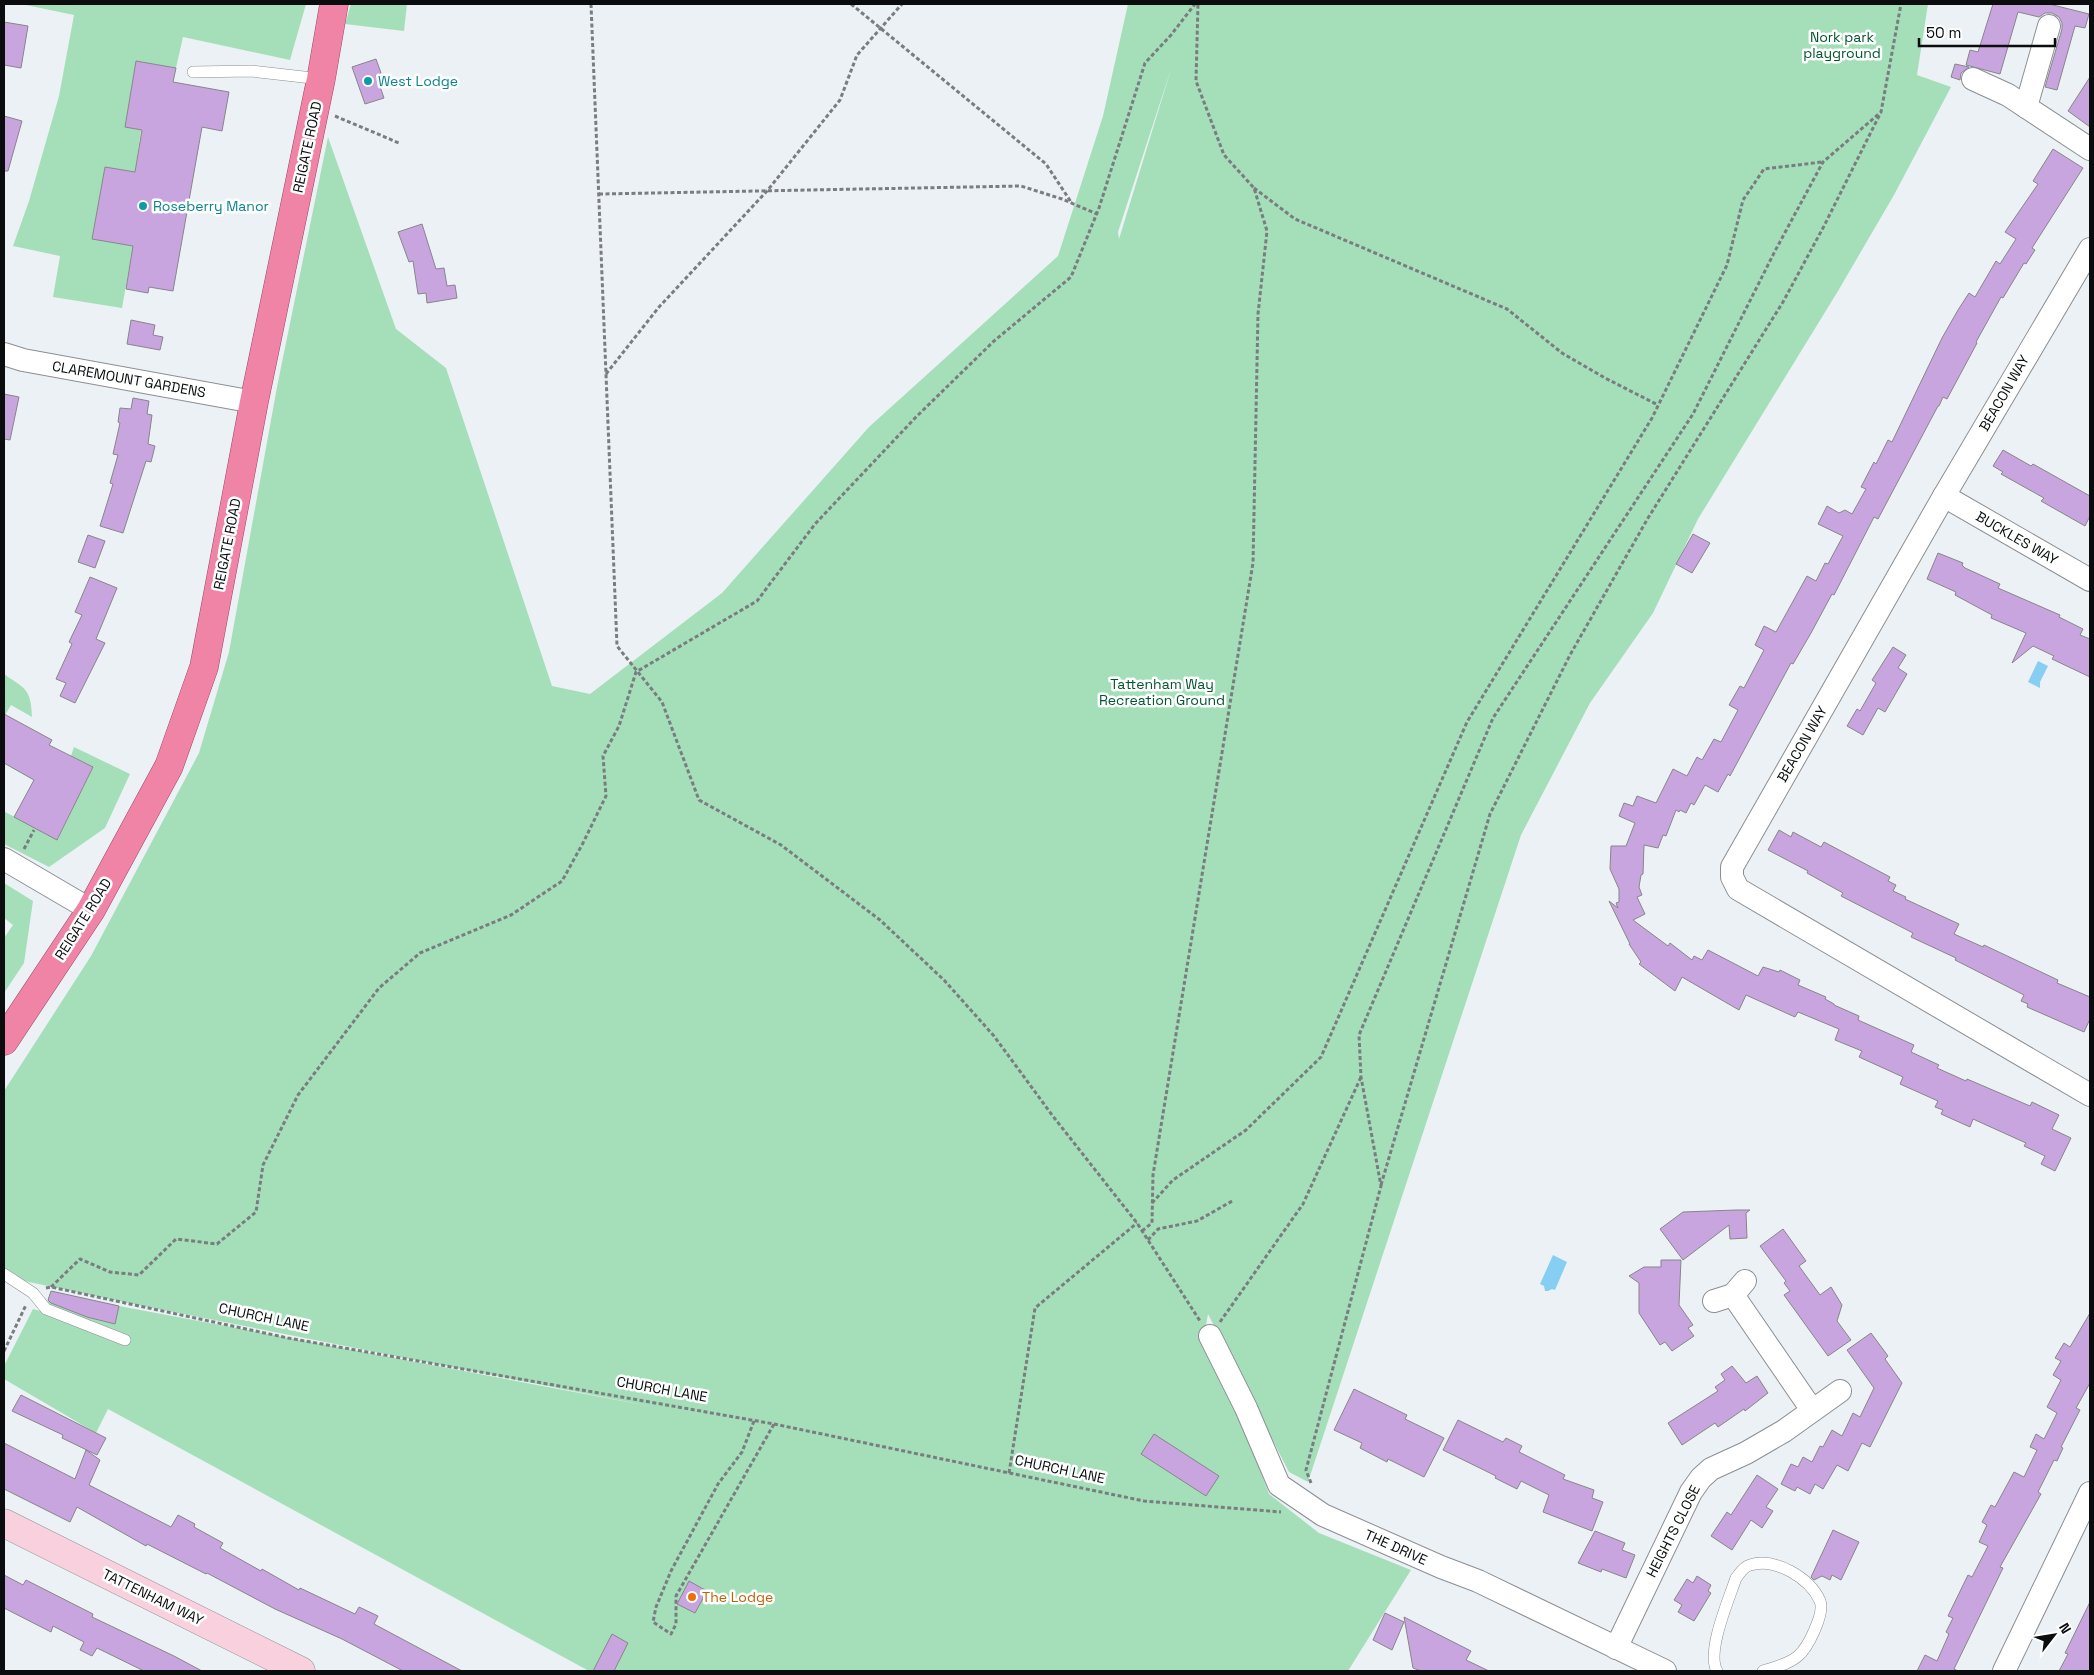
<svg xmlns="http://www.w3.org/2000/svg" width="2094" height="1675" font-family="'Space Grotesk',sans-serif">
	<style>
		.green { fill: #a5dfb9; fill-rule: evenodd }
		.water { fill: #87cff2 }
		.building { fill: #c8a5de; stroke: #88858a }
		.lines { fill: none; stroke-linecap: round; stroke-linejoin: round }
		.service-casing { stroke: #8b8f93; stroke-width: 12 }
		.minor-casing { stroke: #8b8f93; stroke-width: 24 }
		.secondary-casing { stroke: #8b8f93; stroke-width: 29 }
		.trunk-casing { stroke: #9d4663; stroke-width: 29 }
		.path { stroke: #7a7d80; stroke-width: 3; stroke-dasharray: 4 2.5; stroke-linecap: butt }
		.service { stroke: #fff; stroke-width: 11 }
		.minor { stroke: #fff; stroke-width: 22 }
		.secondary { stroke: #f9d1de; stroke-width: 28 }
		.trunk { stroke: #f084a7; stroke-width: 28 }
		.culture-dot { fill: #0f9aa8; stroke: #fdfefe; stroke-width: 2 }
		.food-dot { fill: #e8710a; stroke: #fdfefe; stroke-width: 2 }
		.labels { text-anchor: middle; stroke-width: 5; stroke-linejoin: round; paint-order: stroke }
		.park-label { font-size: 14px; fill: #05542f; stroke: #fdfefe }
		.culture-label { font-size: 14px; fill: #0d838f; stroke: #fdfefe; text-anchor: start }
		.street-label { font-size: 14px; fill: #0a0c0d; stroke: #fdfefe }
		.food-label { font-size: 14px; fill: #c56008; stroke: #fdfefe; text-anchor: start }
	</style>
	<rect width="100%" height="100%" fill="#ecf1f5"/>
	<g class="green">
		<polygon points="21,4 306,4 290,60 183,37 176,68 136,61 125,126 141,130 135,172 105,167 92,238 133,246 122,308 53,297 60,256 13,246 29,201 59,96 74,15"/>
		<polygon points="351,4 407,4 404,31 345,24"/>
		<path d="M1128,4H1928L1917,75L1951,87L1894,195L1838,291L1698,519L1653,613L1590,703L1521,835L1308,1482L1289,1472L1208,1314L1204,1336L1240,1417L1269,1494L1319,1533L1411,1570L1348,1671H589L108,1409L96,1433L4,1379V1366L33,1309L44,1312L51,1291L119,1306L654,1407L143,1306L29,1282L4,1274V1091L91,956L199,753L229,652L277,387L328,137L396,329L446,368L552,686L590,694L722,593L869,427L1058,256L1103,116ZM1172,66L1119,239L1118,232Z"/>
		<path d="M4,674C25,689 31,688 32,717L11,705L4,717Z"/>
		<polygon points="74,747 130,774 105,828 49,867 4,844 4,815 5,812 58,839 93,767 71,756"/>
		<polygon points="4,883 33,901 24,963 4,993 4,938 13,925 4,918"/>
	</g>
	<g class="water">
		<polygon points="2038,661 2048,666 2040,682 2040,688 2028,682"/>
		<polygon points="1553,1255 1567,1262 1555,1290 1552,1289 1548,1291 1545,1291 1544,1286 1540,1284"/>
	</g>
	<g class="building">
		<polygon points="1993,4 2049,4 2089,14 2085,28 2075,26 2057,90 2045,87 2062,29 2062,23 2059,17 2052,13 2045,13 2039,17 2018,12 2000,74 1966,65 1970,50 1978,52"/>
		<polygon points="4,22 28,26 21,68 4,65"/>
		<polygon points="376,59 381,73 376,75 384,98 365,104 352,67"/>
		<polygon points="136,61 176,68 173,82 229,92 222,131 202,127 173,291 149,287 148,293 126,289 133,246 92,239 105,167 135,172 142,130 125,127"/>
		<polygon points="1955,64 1969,67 1961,73 1960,80 1951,77"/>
		<polygon points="2090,77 2090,127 2068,111"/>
		<polygon points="4,116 22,121 8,171 4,171"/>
		<polygon points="2053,149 2083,168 2032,248 2035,250 2026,264 2024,263 2003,298 2001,297 1976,342 1977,343 1947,399 1943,397 1939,406 1938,406 1878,519 1874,517 1834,595 1832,594 1811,633 1793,664 1791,663 1730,776 1728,774 1718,792 1705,785 1694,805 1691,803 1686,813 1680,810 1679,812 1676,810 1666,836 1663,835 1658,848 1644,845 1643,874 1641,875 1639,887 1642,895 1637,897 1645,914 1633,920 1668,946 1670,943 1692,960 1694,956 1702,960 1708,950 1758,976 1763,967 1779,972 1780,970 1800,980 1798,985 1826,997 1825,999 1834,1004 1834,1005 1859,1016 1858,1020 1914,1045 1911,1052 1939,1065 1937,1068 1966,1081 1967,1079 2030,1106 2032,1102 2059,1115 2052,1129 2071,1138 2055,1171 2041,1164 2045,1156 2024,1146 2026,1143 1973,1119 1970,1127 1941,1114 1943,1110 1935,1107 1938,1101 1900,1084 1903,1077 1859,1057 1862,1051 1835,1040 1839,1029 1798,1012 1795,1017 1746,995 1739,1010 1682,977 1675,991 1639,964 1641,962 1629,944 1630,944 1609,901 1618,908 1616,903 1619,902 1619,889 1610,869 1611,846 1626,846 1635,823 1619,816 1624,803 1633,806 1637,796 1656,803 1673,769 1687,776 1697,757 1702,760 1714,739 1721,742 1738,710 1729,705 1740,686 1744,688 1764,650 1755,645 1764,626 1776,632 1807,576 1816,581 1825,563 1828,564 1843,536 1818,524 1827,506 1839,513 1845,510 1852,514 1866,489 1861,487 1874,462 1876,464 1888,440 1892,442 1942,338 1958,310 1969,293 1975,297 1996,261 2000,264 2016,239 2005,232 2038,184 2033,181"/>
		<polygon points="422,224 436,269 444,268 447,286 455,285 457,298 427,303 426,293 418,294 413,261 409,262 398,232"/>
		<polygon points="131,320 155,325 153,335 163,337 160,350 127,344"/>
		<polygon points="4,394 19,397 10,440 4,439"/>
		<polygon points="133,398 149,401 147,414 152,415 148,444 155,446 151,462 146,461 123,533 100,526 113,484 110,483 118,455 113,454 120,423 118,422 120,408 131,409"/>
		<polygon points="2003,450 2031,466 2033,464 2090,496 2090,516 2085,526 2041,501 2044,498 2001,474 2003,472 1993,466"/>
		<polygon points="1693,534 1710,543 1692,573 1676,564"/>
		<polygon points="88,535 105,541 95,568 78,562"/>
		<polygon points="1938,553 1963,563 1962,565 1965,568 2000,584 1998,588 2060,615 2059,617 2083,629 2080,635 2090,639 2090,677 2052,659 2054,656 2033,646 2012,663 2026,633 1991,618 1992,615 1955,595 1956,592 1927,579"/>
		<polygon points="90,577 117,588 96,639 105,643 75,703 60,696 66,683 56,679 72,644 69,642 82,615 75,612"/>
		<polygon points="1893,647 1906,655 1898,668 1907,674 1885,712 1878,708 1863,735 1847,726 1857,709 1860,711 1876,683 1872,680"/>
		<polygon points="4,714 52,740 49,745 93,767 57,840 14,817 34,780 4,763"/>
		<polygon points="1779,830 1791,837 1793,832 1821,847 1824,842 1890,877 1888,881 1896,885 1893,891 1906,897 1905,899 1959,924 1954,934 1983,947 1984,945 2058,980 2057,983 2090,997 2090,1019 2084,1032 2027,1007 2028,1004 2021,1001 2024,995 1955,960 1956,958 1911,937 1913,933 1841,896 1843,893 1807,873 1808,871 1768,850"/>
		<polygon points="1736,1210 1750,1210 1746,1213 1747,1238 1730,1239 1729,1225 1683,1260 1660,1229 1683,1212"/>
		<polygon points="1783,1229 1806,1261 1799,1266 1820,1295 1831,1287 1842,1305 1837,1321 1851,1340 1828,1356 1784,1295 1790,1291 1784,1283 1786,1281 1760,1246"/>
		<polygon points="1661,1260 1681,1260 1679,1305 1693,1325 1688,1328 1694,1336 1672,1351 1665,1342 1660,1345 1639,1313 1639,1283 1629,1276 1644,1267 1661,1267"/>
		<polygon points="51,1291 119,1306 115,1324 87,1317 51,1303 48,1300"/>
		<polygon points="2090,1313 2090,1383 2076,1408 2080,1410 2061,1447 2063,1448 2057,1461 2054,1460 2038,1492 2041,1494 2000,1567 2003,1568 1954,1669 1958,1671 1917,1671 1925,1655 1937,1661 1949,1634 1946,1632 1953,1618 1948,1616 1968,1575 1972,1577 1988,1546 1979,1542 1987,1525 1982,1522 1991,1505 1995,1507 2014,1472 2024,1477 2037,1450 2030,1447 2036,1434 2044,1439 2057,1413 2047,1407 2061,1380 2053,1375 2061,1361 2055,1358 2064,1343 2070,1347"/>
		<polygon points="1871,1333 1888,1356 1885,1359 1902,1383 1870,1447 1862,1443 1848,1471 1837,1465 1823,1489 1815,1484 1810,1494 1797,1487 1795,1491 1781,1484 1791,1464 1798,1467 1803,1457 1812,1462 1820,1446 1823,1447 1832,1430 1842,1436 1853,1413 1860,1417 1874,1388 1847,1350"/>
		<polygon points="1732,1366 1746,1383 1757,1376 1768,1393 1745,1411 1744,1409 1718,1427 1715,1423 1682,1445 1668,1423 1718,1391 1715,1387 1725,1380 1721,1374"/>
		<polygon points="1354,1389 1407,1415 1405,1419 1444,1438 1424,1477 1388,1459 1387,1462 1360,1448 1362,1443 1334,1430"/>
		<polygon points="21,1395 106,1438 97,1455 62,1438 63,1435 12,1411"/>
		<polygon points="1458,1420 1503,1442 1506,1438 1522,1446 1519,1452 1565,1475 1563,1479 1594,1490 1592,1498 1603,1502 1592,1531 1543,1512 1549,1495 1521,1481 1517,1489 1495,1478 1496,1476 1443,1450"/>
		<polygon points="1154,1434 1219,1476 1206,1496 1141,1454"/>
		<polygon points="4,1443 75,1479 86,1450 100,1460 89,1485 171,1527 178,1515 195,1524 194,1527 223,1543 220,1548 261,1571 262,1569 299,1590 300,1588 355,1614 359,1607 378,1616 374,1624 462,1671 403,1671 342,1639 275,1609 207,1573 206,1574 147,1544 146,1546 77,1507 70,1522 4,1489"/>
		<polygon points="1757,1475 1778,1489 1766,1507 1773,1511 1762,1528 1751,1520 1732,1550 1711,1536 1727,1512 1731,1515"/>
		<polygon points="1833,1530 1859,1542 1841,1580 1832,1575 1830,1580 1822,1576 1814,1580 1811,1577"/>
		<polygon points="1595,1531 1625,1543 1622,1550 1635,1555 1626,1578 1602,1569 1601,1572 1578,1563"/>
		<polygon points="4,1575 23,1585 26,1580 93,1614 92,1617 174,1656 202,1671 144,1671 97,1648 92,1656 80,1650 84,1642 53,1626 51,1632 4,1608"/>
		<polygon points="1697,1576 1711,1585 1708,1591 1711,1593 1694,1621 1678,1612 1682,1605 1674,1600 1687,1579 1693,1583"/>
		<polygon points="689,1581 707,1591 695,1613 677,1604"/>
		<polygon points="2090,1602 2090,1671 2059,1671 2068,1654 2065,1653"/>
		<polygon points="1385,1613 1404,1622 1392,1650 1373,1640"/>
		<polygon points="1404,1617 1471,1651 1466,1660 1489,1671 1421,1671 1413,1668"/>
		<polygon points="612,1634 628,1643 614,1671 593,1671"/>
	</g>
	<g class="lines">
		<defs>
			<g id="service">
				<polyline points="193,72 251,71 321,79"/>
				<polyline points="4,1274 33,1293 46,1309 125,1340"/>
				<path d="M1717,1671C1706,1652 1729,1599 1736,1578C1740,1573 1743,1567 1750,1565C1775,1557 1810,1578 1820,1601C1825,1613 1808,1648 1798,1656C1789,1664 1775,1667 1763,1671"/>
			</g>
			<g id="minor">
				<polyline points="1973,79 2008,95 2090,149"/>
				<polyline points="2026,107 2049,26"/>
				<polyline points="2090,249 1944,496 1732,867 1732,877 1738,889 2090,1095"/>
				<polyline points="4,354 23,360 254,402"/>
				<polyline points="1944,496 2090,580"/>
				<polyline points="4,859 91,910"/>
				<polyline points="1733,1295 1812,1410"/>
				<polyline points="1714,1301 1733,1295 1745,1281"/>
				<polyline points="1210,1336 1246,1408 1279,1485 1323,1515 1441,1567 1478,1581 1665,1671"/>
				<polyline points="1616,1648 1691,1492 1701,1478 1711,1469 1746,1453 1784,1431 1840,1391"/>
				<polyline points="2004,1671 2090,1493"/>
			</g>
			<polyline id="secondary" points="4,1523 301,1671"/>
			<polyline id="trunk" points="4,1041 91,910 169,766 204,667 254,402 321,79 334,4"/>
		</defs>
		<use href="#service" class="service-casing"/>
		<use href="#minor" class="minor-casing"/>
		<use href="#secondary" class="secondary-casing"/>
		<use href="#trunk" class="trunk-casing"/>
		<g class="path">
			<polyline points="591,4 617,646 662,702 699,800 781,845 880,920 944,980 994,1036 1052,1115 1137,1223 1200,1321"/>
			<polyline points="851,4 1046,164 1071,202"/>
			<polyline points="335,116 399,143"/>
			<polyline points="1254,188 1295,219 1507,309 1562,353 1605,378 1658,405"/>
			<polyline points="599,194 1021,186 1062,199 1097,214"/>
			<polyline points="606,374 659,307 767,191 840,100 857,55 902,4"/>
			<polyline points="24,849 34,830"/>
			<polyline points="1381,1185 1490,814 1570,655 1648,518 1783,302 1824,226 1880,114"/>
			<polyline points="1152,1203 1173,1180 1246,1130 1321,1057 1467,722 1652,418 1727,265 1743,200 1764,169 1822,162"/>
			<polyline points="1142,1231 1152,1223 1153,1175 1253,563 1258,314 1267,231 1254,188 1224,155 1196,81 1198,4"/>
			<polyline points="1148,1240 1158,1229 1197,1221 1234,1200"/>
			<polyline points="51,1287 80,1259 110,1272 139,1275 176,1239 217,1244 256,1212 263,1165 298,1095 379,988 420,953 511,915 562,881 583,843 606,796 603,756 619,726 636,672 757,601 815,524 916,417 994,341 1071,277 1099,208 1145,63 1171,35 1195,4"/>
			<polyline points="46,1288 51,1287 288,1338 774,1424 1144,1501 1281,1512"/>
			<polyline points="1220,1322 1303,1204 1361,1077"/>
			<polyline points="4,1351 26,1305"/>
			<polyline points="754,1421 742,1452 718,1484 671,1571 656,1607 653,1622 671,1634 676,1624 676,1596 774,1424"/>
			<polyline points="1009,1473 1035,1308 1137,1223"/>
			<polyline points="1311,1483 1306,1470 1381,1186 1361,1077 1359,1035 1493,718 1693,414 1775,251 1823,162 1881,112 1901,4"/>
		</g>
		<use href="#service" class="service"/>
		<use href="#minor" class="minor"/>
		<use href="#secondary" class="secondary"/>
		<use href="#trunk" class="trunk"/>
	</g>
	<g class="culture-dot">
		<circle cx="368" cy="81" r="5"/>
		<circle cx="143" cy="206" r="5"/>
	</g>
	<circle class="food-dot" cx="692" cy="1597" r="5"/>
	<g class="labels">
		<g class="park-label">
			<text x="1842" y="42">Nork park<tspan x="1842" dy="16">playground</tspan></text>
			<text x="1162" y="689">Tattenham Way<tspan x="1162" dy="16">Recreation Ground</tspan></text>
		</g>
		<g class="culture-label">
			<text x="378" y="86">West Lodge</text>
			<text x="153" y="211">Roseberry Manor</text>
		</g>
		<g class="street-label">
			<text transform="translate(307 147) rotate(-78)" y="5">REIGATE ROAD</text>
			<text transform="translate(129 379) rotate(10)" y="5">CLAREMOUNT GARDENS</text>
			<text transform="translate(2004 393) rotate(-60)" y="5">BEACON WAY</text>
			<text transform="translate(2017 538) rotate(30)" y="5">BUCKLES WAY</text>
			<text transform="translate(227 544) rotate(-79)" y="5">REIGATE ROAD</text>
			<text transform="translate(1802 744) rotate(-60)" y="5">BEACON WAY</text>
			<text transform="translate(83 919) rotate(-58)" y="5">REIGATE ROAD</text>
			<text transform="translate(264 1317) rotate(12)" y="5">CHURCH LANE</text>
			<text transform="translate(662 1389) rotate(10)" y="5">CHURCH LANE</text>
			<text transform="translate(1060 1469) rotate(12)" y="5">CHURCH LANE</text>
			<text transform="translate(1673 1531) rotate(-63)" y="5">HEIGHTS CLOSE</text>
			<text transform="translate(1396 1547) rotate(24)" y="5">THE DRIVE</text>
			<text transform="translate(153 1597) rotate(26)" y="5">TATTENHAM WAY</text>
		</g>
		<g class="food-label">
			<text x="702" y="1602">The Lodge</text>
		</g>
	</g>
	<rect width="2094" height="1675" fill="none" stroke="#0a0c0d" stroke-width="10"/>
	<g transform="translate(2054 1635) rotate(59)" stroke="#fdfefe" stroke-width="4" paint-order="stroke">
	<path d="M0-4L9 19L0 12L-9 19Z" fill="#0a0c0d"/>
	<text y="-8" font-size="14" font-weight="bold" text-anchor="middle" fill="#0a0c0d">N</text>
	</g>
	<path d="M1919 38v8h136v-8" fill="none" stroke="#0a0c0d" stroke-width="2.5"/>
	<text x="1926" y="38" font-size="15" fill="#0a0c0d" stroke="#fdfefe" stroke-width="4" paint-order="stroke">50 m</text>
</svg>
